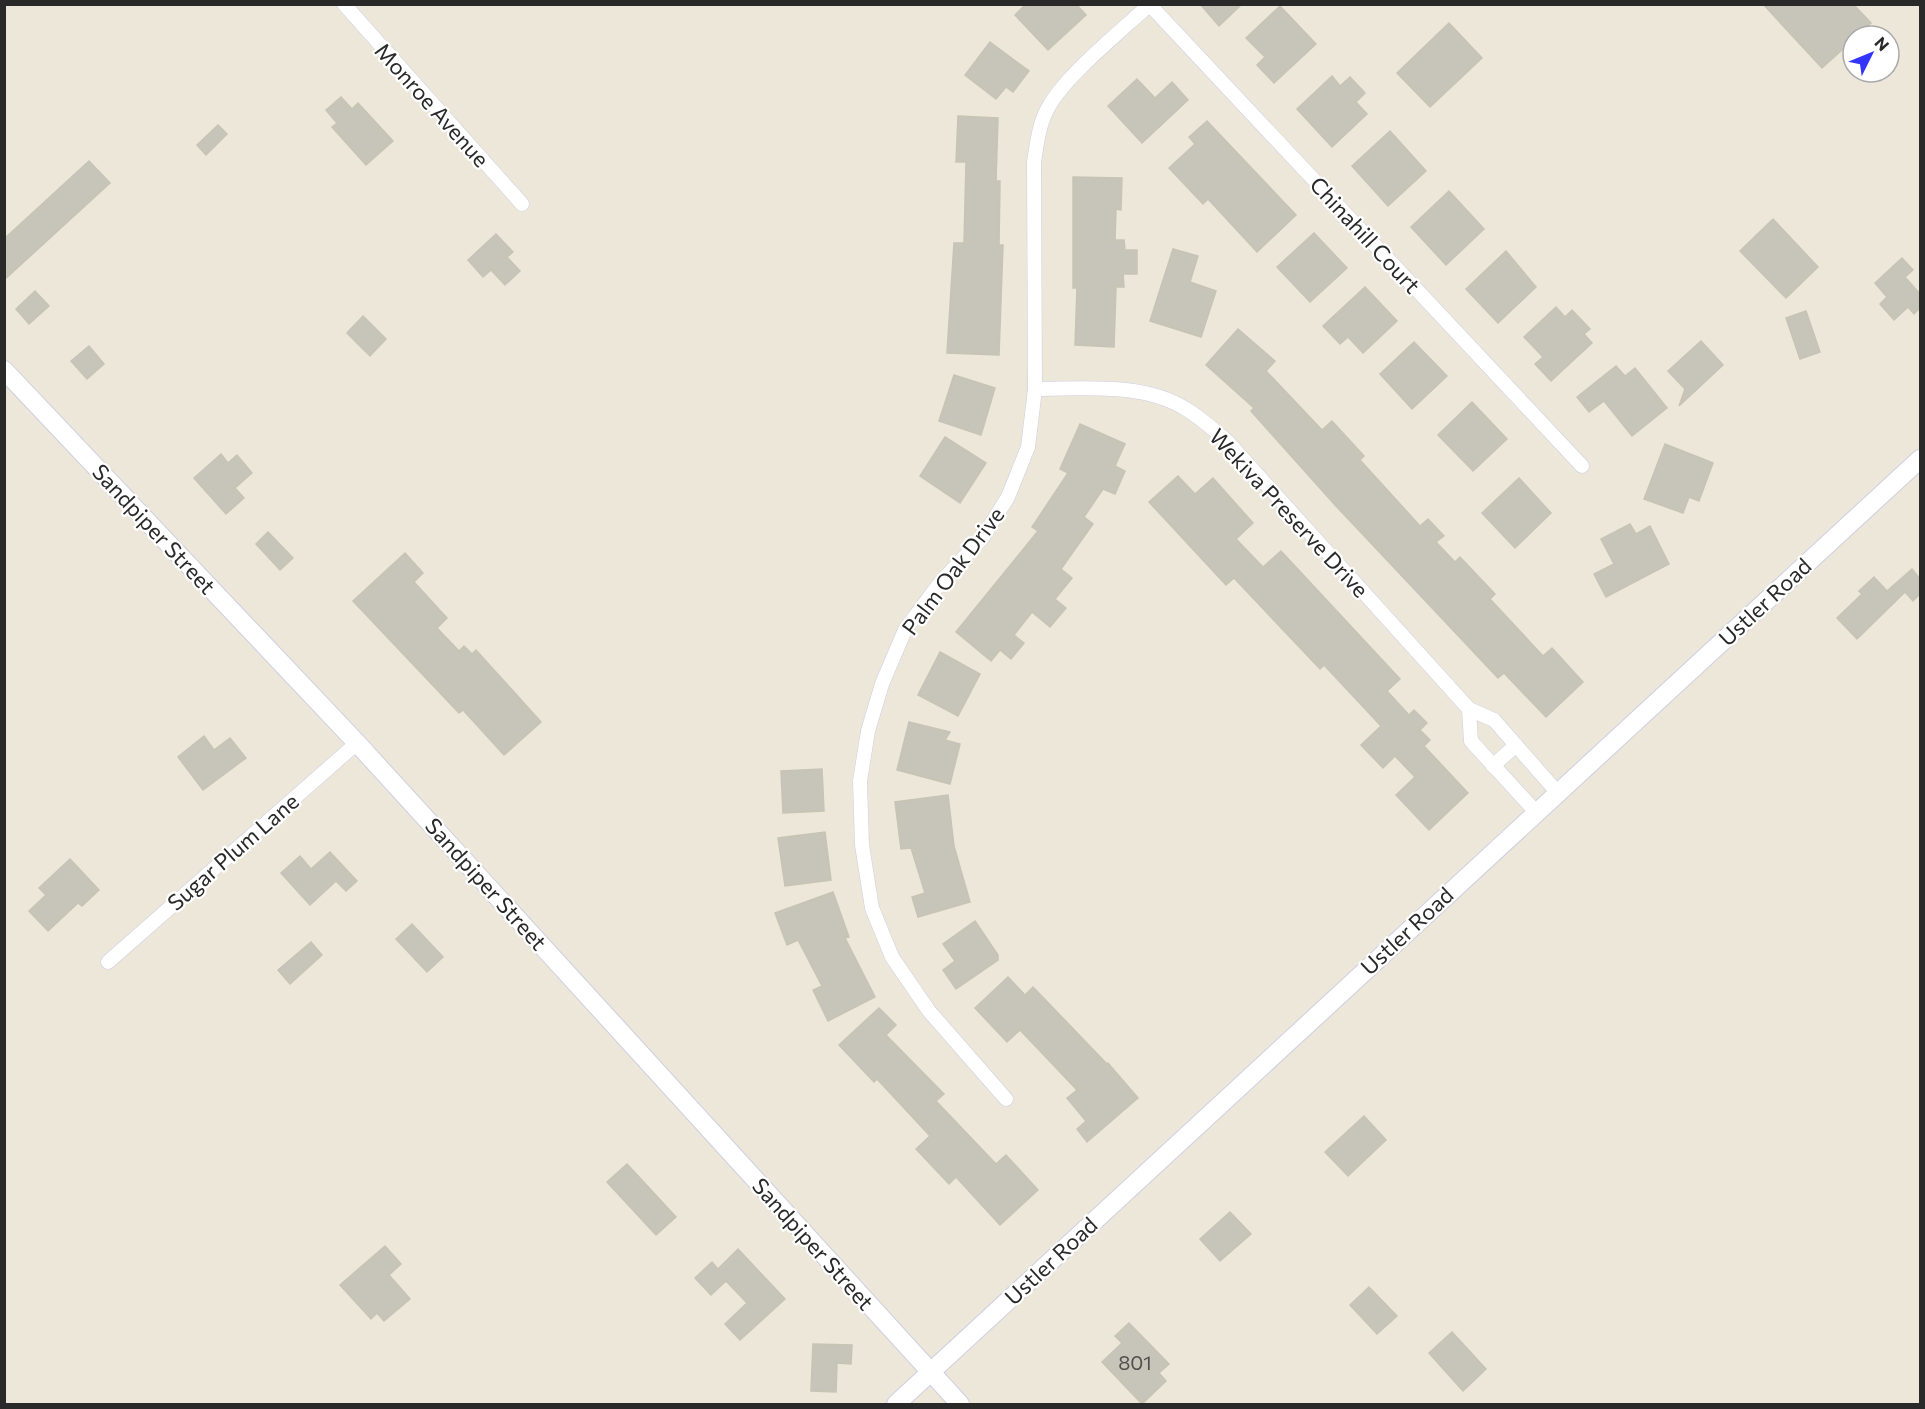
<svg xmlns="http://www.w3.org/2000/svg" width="1925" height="1409" font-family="Commissioner,sans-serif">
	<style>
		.building { fill: #c7c4b9; stroke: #c7c4b3; stroke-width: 1.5 }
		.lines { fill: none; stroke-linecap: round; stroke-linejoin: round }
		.minor-casing { stroke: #cecee3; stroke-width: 15 }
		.tertiary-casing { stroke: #cecee3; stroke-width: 20 }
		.minor { stroke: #fff; stroke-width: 14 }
		.tertiary { stroke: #fff; stroke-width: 18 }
		.labels { text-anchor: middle; stroke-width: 4.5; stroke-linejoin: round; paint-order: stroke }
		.number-label { font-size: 20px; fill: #50504d }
		.street-label { font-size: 22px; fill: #292929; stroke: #fff }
	</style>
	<rect width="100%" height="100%" fill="#ece7d9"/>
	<g class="building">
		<polygon points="1026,4 1076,4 1086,15 1048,50 1015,15"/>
		<polygon points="1200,4 1242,4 1219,26"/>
		<polygon points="1763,4 1853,4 1871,23 1857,36 1853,36 1853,40 1822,68"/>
		<polygon points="1280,6 1316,44 1274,83 1257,65 1265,57 1246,38"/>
		<polygon points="1449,23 1482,58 1430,107 1397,73"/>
		<polygon points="990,42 1029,71 1013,92 1006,87 996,99 965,75"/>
		<polygon points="1332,76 1340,86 1350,77 1365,93 1356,102 1367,114 1332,147 1297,109"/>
		<polygon points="1137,79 1155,98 1172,82 1188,100 1142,143 1108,106"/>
		<polygon points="341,97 352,109 358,103 393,141 366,165 332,127 337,123 326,110"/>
		<polygon points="958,116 998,118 996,181 1000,181 999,245 1003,245 999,355 947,353 954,243 964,243 966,162 956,162"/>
		<polygon points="1207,121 1296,215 1257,252 1208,199 1203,204 1169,168 1195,144 1189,137"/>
		<polygon points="218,125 227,134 206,155 197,145"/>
		<polygon points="1390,131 1426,171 1388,206 1352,166"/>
		<polygon points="89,161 110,183 4,280 4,239"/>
		<polygon points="1073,177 1122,178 1121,210 1116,209 1115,240 1124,240 1125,250 1137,250 1137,274 1123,274 1124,287 1116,287 1114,347 1075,345 1077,288 1073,288"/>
		<polygon points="1449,191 1484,229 1446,265 1411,227"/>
		<polygon points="1773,219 1818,267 1786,298 1740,251"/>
		<polygon points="1314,233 1347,268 1310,302 1277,267"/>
		<polygon points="496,234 513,252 507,257 520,271 505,285 491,270 483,277 468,260"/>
		<polygon points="1173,249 1198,256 1190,282 1216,291 1201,337 1150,321"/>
		<polygon points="1506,251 1536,287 1498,323 1466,289"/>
		<polygon points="1902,258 1913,270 1905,277 1920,294 1920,308 1914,314 1908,307 1894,320 1880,304 1887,297 1875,283"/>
		<polygon points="1365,287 1397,321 1363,353 1348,337 1340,344 1323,326"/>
		<polygon points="35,291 49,306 29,324 16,309"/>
		<polygon points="1556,307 1565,317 1572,310 1590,329 1584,334 1592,343 1551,381 1535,364 1543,357 1524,337"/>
		<polygon points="1806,311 1820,352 1800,359 1786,318"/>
		<polygon points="363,316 386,339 370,356 347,333"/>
		<polygon points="1238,329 1275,361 1266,371 1322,430 1332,421 1364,456 1360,460 1420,526 1428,519 1444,536 1436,542 1455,562 1460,557 1495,594 1490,599 1543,656 1552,648 1583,682 1546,717 1504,673 1498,678 1335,505 1251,411 1254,408 1206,365"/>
		<polygon points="1701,341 1723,365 1679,406 1685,389 1668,371"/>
		<polygon points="1414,342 1447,376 1412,409 1380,374"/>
		<polygon points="89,346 104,364 87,379 71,361"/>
		<polygon points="1616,366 1625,376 1635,368 1667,408 1632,436 1604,401 1589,412 1577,397"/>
		<polygon points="954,375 995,388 981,435 939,421"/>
		<polygon points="1472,402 1507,439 1473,471 1438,435"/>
		<polygon points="1080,424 1125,444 1115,466 1125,471 1115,494 1103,489 1084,517 1093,524 1061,569 1072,578 1055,599 1066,608 1050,627 1032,612 1014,635 1024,643 1011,659 1000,650 991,661 956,632 1038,531 1032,527 1068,473 1060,469"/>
		<polygon points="945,437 986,463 960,503 920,476"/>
		<polygon points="1665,444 1713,463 1699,501 1689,497 1683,513 1644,499"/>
		<polygon points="221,454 228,463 237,455 252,473 235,488 244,498 226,514 194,478"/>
		<polygon points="1178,476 1195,494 1213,478 1253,523 1236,539 1263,567 1281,551 1400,679 1387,691 1409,715 1414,710 1427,723 1420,730 1430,740 1424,746 1468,793 1429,830 1396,795 1415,777 1395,756 1383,768 1361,745 1381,726 1324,665 1320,669 1234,578 1226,585 1149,502"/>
		<polygon points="1519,478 1551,513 1515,548 1482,513"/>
		<polygon points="1630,524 1636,534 1650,526 1669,564 1606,597 1594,574 1614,564 1601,539"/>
		<polygon points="268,532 293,558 280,570 256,544"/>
		<polygon points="405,553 423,573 414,582 447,618 437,628 459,651 464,646 472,654 476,650 541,722 504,755 463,710 459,713 353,601"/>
		<polygon points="1912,569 1920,579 1920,594 1913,601 1905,592 1857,639 1837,618 1862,594 1859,591 1874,577 1887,591"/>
		<polygon points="940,652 980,674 958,716 918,695"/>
		<polygon points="909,722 950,732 945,740 960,744 950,784 897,770"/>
		<polygon points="204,736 214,750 230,738 246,758 203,790 178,757"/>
		<polygon points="822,769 824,811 783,813 781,771"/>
		<polygon points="948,795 954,846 970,902 918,917 912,897 925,893 911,848 901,849 895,802"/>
		<polygon points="825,832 831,880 785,886 778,838"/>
		<polygon points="330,852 357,881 346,891 336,881 310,905 281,873 300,856 311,869"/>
		<polygon points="70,859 99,890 82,906 78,903 48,931 29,911 46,895 39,888"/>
		<polygon points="833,892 849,937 845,938 875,997 828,1021 813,990 822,986 798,940 787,945 775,913"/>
		<polygon points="975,921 998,955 998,960 956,989 943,970 955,961 943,944"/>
		<polygon points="412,924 443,957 427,972 396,939"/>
		<polygon points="311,942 322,955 290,984 278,970"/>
		<polygon points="1008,977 1025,995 1033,987 1107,1064 1108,1063 1138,1098 1087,1142 1077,1129 1086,1121 1067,1098 1077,1090 1020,1030 1007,1042 975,1008"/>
		<polygon points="879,1008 896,1025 886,1035 944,1094 936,1101 996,1164 1006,1155 1038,1190 1000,1225 956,1177 949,1184 916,1149 930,1136 877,1079 874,1082 839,1045"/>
		<polygon points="1364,1116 1386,1140 1348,1176 1325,1152"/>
		<polygon points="627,1164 676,1217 656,1235 607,1182"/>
		<polygon points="1230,1212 1251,1234 1220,1261 1200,1239"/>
		<polygon points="385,1246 401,1264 389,1275 410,1299 384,1321 377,1313 371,1319 340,1285"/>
		<polygon points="738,1249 785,1299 740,1340 725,1324 747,1303 726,1281 711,1295 695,1278 712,1262 718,1269"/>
		<polygon points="1369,1287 1397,1316 1377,1334 1350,1305"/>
		<polygon points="1129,1323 1169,1364 1159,1373 1166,1381 1142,1404 1102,1362 1122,1343 1115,1336"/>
		<polygon points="1452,1332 1486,1369 1463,1391 1429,1353"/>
		<polygon points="813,1344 852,1345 851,1364 837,1363 836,1392 811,1391"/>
	</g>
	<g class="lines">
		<defs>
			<g id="minor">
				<polyline points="344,4 522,204"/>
				<polyline points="1149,4 1582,466"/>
				<path d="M1035,389C1084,389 1143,382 1186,409C1201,418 1214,430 1227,441L1469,709L1494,720L1557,792"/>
				<polyline points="1469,709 1471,741 1536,812"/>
				<polyline points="1493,766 1516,745"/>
				<polyline points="108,962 357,743"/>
				<path d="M1006,1099L929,1011L892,957L872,908L862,845L860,781L868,731L882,684L905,630L940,583L983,537L1008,497L1028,447L1035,389L1034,162C1037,143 1039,124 1048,108C1065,76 1121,31 1149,5"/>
			</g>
			<g id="tertiary">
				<polyline points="4,370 357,743 960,1404"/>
				<polyline points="896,1404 1920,459"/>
			</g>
		</defs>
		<use href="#minor" class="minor-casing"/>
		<use href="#tertiary" class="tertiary-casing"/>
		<use href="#minor" class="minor"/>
		<use href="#tertiary" class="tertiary"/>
	</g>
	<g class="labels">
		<g class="number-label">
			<text x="1135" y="1370">801</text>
		</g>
		<g class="street-label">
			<text transform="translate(432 105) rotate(48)" y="8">Monroe Avenue</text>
			<text transform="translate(1365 235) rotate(47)" y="8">Chinahill Court</text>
			<text transform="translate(1289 513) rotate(47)" y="8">Wekiva Preserve Drive</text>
			<text transform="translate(154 529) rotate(47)" y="8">Sandpiper Street</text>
			<text transform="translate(953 571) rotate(-53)" y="8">Palm Oak Drive</text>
			<text transform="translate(1765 602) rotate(-43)" y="8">Ustler Road</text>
			<text transform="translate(233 852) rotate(-41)" y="8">Sugar Plum Lane</text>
			<text transform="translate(486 884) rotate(48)" y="8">Sandpiper Street</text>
			<text transform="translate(1407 931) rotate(-43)" y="8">Ustler Road</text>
			<text transform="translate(813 1244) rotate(48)" y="8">Sandpiper Street</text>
			<text transform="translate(1051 1261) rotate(-43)" y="8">Ustler Road</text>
		</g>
	</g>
	<rect width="1925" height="1409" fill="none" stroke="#292929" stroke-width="12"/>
	<g transform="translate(1871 54) rotate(47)"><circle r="28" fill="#ffffff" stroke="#a9a9a9" stroke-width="1.5"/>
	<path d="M0-4.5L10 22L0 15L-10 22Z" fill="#3335ff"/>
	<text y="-9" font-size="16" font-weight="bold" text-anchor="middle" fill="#292929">N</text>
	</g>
</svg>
